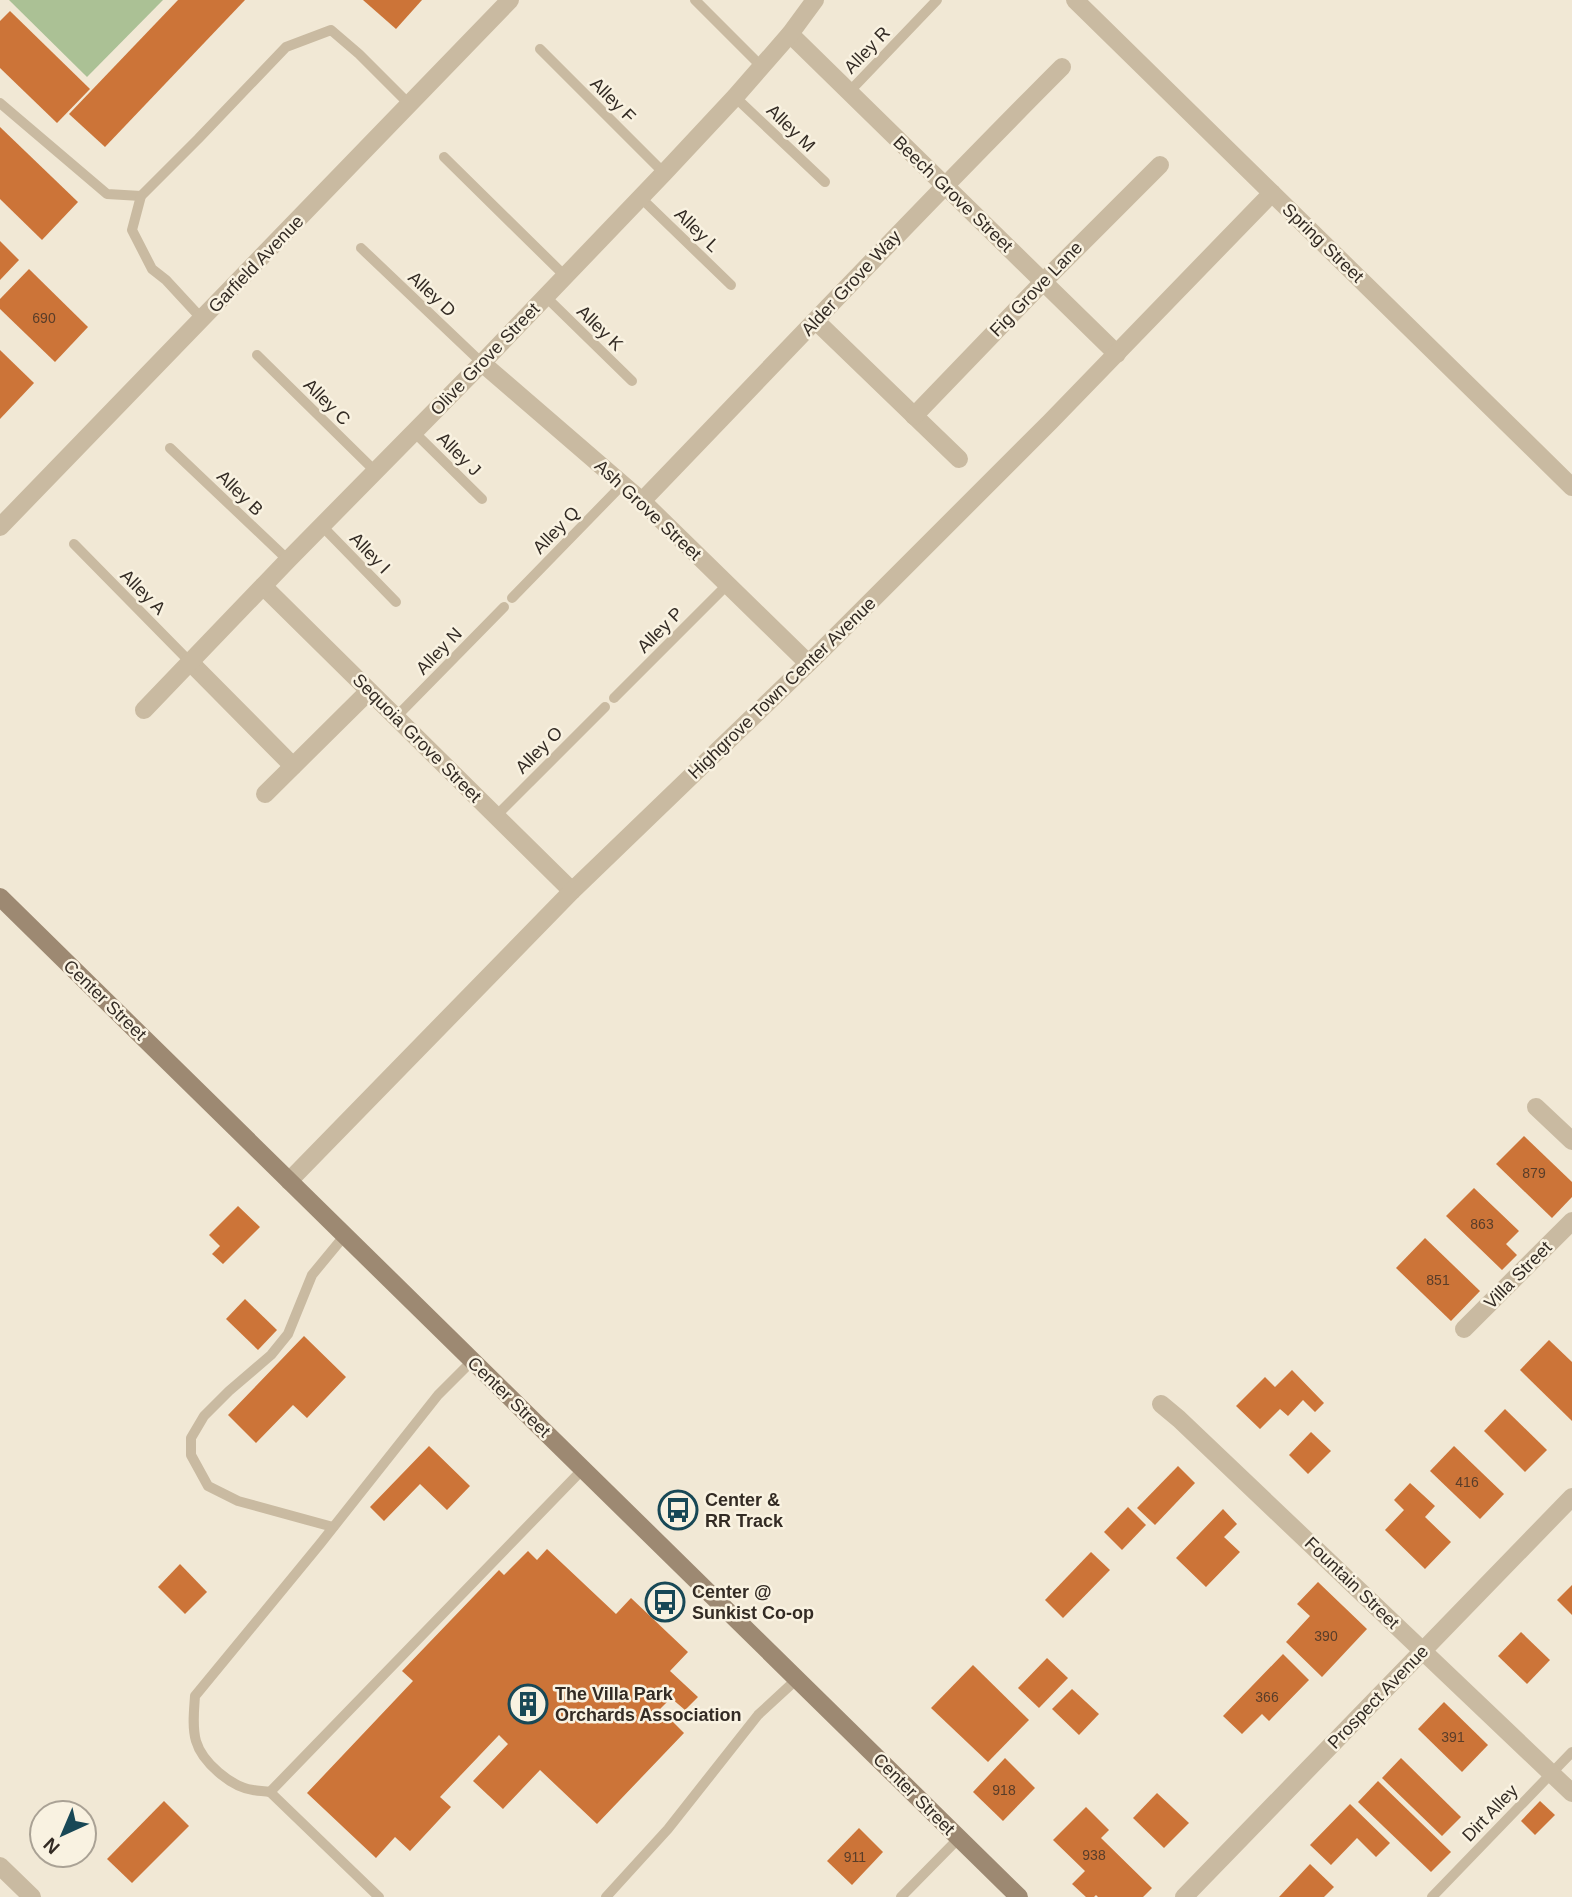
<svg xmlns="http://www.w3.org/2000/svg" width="1572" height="1897" font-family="Arial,sans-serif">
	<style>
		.green { fill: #abc195 }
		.building { fill: #cc7438 }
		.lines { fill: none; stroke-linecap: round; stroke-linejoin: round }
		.service { stroke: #c9baa1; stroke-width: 10 }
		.minor { stroke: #c9baa1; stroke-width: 18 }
		.tertiary { stroke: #c9baa1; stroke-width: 18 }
		.secondary { stroke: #9d8972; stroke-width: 18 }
		.labels { text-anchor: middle; stroke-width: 5; stroke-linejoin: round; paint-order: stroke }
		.number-label { font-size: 14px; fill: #593d29 }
		.street-label { font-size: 18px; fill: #332b24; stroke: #f9f2e1 }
		.poi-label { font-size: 18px; font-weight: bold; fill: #332b24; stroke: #f9f2e1; text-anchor: start }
	</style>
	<rect width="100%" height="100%" fill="#f1e8d5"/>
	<polygon class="green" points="9,0 163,0 87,77"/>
	<g class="building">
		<polygon points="178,0 245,0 105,147 69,114"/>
		<polygon points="363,0 422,0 396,29"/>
		<polygon points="10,11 90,89 57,123 0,68 0,21"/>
		<polygon points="0,127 78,202 42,240 0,199"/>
		<polygon points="0,241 19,260 0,280"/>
		<polygon points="29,269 88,327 55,362 0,309 0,299"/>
		<polygon points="0,350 34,383 0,419"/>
		<polygon points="1524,1136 1572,1182 1572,1197 1552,1218 1496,1164"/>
		<polygon points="1474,1188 1519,1231 1506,1244 1517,1255 1502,1270 1446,1216"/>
		<polygon points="238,1206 260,1227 223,1264 212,1254 220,1246 209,1235"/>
		<polygon points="1425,1238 1480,1291 1451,1321 1396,1268"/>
		<polygon points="245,1299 277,1330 258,1350 226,1319"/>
		<polygon points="304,1336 346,1377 307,1418 293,1405 256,1443 228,1415"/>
		<polygon points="1549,1340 1572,1362 1572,1421 1520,1370"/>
		<polygon points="1292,1370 1324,1403 1315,1412 1303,1400 1288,1416 1280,1409 1260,1429 1236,1406 1265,1377 1275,1387"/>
		<polygon points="1505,1409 1547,1450 1525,1472 1484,1431"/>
		<polygon points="1311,1432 1331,1451 1308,1474 1289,1455"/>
		<polygon points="429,1446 470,1486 447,1510 420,1484 384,1521 370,1507"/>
		<polygon points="1454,1446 1504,1494 1480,1519 1430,1471"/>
		<polygon points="1178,1466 1195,1483 1155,1525 1137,1508"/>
		<polygon points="1410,1483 1435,1506 1425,1517 1451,1542 1425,1569 1385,1530 1404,1510 1394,1500"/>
		<polygon points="1128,1507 1146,1525 1122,1550 1104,1532"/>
		<polygon points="1223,1509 1237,1524 1224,1537 1240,1552 1206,1587 1176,1558"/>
		<polygon points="547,1549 616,1614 631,1598 688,1652 670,1671 698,1697 685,1710 671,1698 660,1709 684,1733 597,1824 540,1770 503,1809 473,1781 508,1744 499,1735 440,1797 451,1807 410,1851 395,1837 376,1858 307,1793 413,1681 402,1671 499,1570 504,1575 528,1551 537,1560"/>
		<polygon points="1091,1552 1110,1570 1063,1618 1045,1600"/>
		<polygon points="180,1564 207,1592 185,1614 158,1587"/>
		<polygon points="1318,1582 1367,1629 1322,1677 1286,1642 1310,1616 1297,1604"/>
		<polygon points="1572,1585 1572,1615 1557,1600"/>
		<polygon points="1521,1632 1550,1660 1527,1684 1498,1656"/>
		<polygon points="1283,1654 1309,1680 1269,1721 1262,1714 1242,1734 1223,1716"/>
		<polygon points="1047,1658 1068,1678 1039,1708 1018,1688"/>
		<polygon points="973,1665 1029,1720 988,1762 931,1708"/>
		<polygon points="1072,1689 1099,1714 1079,1735 1052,1709"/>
		<polygon points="1444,1702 1488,1745 1462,1772 1418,1729"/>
		<polygon points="1005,1758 1035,1788 1003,1821 973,1792"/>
		<polygon points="1401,1758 1461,1817 1442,1836 1382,1778"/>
		<polygon points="1378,1781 1451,1852 1431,1872 1358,1802"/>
		<polygon points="1157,1793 1189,1823 1164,1848 1133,1818"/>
		<polygon points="164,1801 189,1826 132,1883 107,1859"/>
		<polygon points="1540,1801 1555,1815 1535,1835 1521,1821"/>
		<polygon points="1350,1804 1390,1843 1376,1857 1357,1838 1331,1865 1310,1845"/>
		<polygon points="1086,1807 1109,1830 1101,1838 1152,1888 1143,1897 1098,1897 1096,1895 1094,1897 1086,1897 1072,1884 1085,1871 1053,1840"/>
		<polygon points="859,1828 883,1852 852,1885 827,1861"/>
		<polygon points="1310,1864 1334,1887 1324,1897 1279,1897"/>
	</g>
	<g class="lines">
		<g class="service">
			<polyline points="695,0 761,66"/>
			<polyline points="540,49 664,173"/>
			<polyline points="849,92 937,0"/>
			<polyline points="735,97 825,182"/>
			<polyline points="0,103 107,194 141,196"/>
			<polyline points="444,157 565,276"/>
			<polyline points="641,198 731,285"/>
			<polyline points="361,248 482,363"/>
			<polyline points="546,297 632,381"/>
			<polyline points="202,319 166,280 152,269 132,230 141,196 198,139 286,47 331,30 359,54 409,104"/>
			<polyline points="257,355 375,471"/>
			<polyline points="414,432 482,499"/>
			<polyline points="170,448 288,560"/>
			<polyline points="322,526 396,602"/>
			<polyline points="74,544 190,662"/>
			<polyline points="512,598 623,484"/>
			<polyline points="614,698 728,584"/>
			<polyline points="396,717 504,607"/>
			<polyline points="496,816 605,707"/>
			<polyline points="333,1527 238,1501 208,1486 191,1455 191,1438 204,1416 229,1391 271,1355 288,1334 312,1275 345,1235"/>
			<path d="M270,1792C264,1791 258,1791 253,1790C231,1787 202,1762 196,1741C192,1727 194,1711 195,1696L320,1544L438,1395L472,1361"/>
			<polyline points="379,1897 270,1792 583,1469"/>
			<polyline points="606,1897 668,1829 758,1715 797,1679"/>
			<polyline points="901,1897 959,1838"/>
			<polyline points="1432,1897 1572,1752"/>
		</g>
		<g class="minor">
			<polyline points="790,34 1117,354"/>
			<polyline points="816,321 959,459"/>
			<polyline points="482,363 642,501 808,663"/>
			<polyline points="914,416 1044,281 1160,165"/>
			<path d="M642,501C782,356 920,209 1062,67"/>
			<polyline points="0,527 510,0"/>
			<polyline points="263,586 572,891"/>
			<polyline points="190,662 293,766"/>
			<polyline points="144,710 288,560 482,363 664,173 735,97 790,34 815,0"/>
			<polyline points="265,794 369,691"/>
			<polyline points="1536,1107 1572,1141"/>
			<polyline points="289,1181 572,891 819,653 1050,422 1272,193"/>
			<polyline points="1464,1329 1572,1221"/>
			<polyline points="1161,1404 1179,1419 1572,1793"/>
			<polyline points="0,1866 32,1897"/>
		</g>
		<g class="tertiary">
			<polyline points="1075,0 1572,487"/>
			<polyline points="1184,1897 1572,1497"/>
		</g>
		<polyline class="secondary" points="0,897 1019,1897"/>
	</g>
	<defs>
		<symbol id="bus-ring" viewBox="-11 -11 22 22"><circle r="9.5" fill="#f9f2e1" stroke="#184856" stroke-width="1.5"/><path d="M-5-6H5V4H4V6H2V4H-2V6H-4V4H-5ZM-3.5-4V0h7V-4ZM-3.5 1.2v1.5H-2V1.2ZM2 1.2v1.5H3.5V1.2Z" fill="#184856"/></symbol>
		<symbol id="building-ring" viewBox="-11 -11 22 22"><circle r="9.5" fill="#f9f2e1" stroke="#184856" stroke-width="1.5"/><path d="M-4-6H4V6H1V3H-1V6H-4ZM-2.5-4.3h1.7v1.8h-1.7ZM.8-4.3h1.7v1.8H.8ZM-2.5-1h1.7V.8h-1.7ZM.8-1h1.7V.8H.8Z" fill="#184856"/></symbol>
	</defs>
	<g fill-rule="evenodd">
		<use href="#bus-ring" x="656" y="1488" width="44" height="44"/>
		<use href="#bus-ring" x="643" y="1580" width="44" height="44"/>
		<use href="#building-ring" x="506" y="1682" width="44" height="44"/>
	</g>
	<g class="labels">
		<g class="number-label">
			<text x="44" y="323">690</text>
			<text x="1534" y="1178">879</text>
			<text x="1482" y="1229">863</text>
			<text x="1438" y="1285">851</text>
			<text x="1467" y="1487">416</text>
			<text x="1326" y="1641">390</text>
			<text x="1267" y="1702">366</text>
			<text x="1453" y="1742">391</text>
			<text x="1004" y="1795">918</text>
			<text x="1094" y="1860">938</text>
			<text x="855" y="1862">911</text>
		</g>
		<g class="street-label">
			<text transform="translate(867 50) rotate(-46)" y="6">Alley R</text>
			<text transform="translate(613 100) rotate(45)" y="6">Alley F</text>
			<text transform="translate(791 128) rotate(44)" y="6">Alley M</text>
			<text transform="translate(953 194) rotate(44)" y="6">Beech Grove Street</text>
			<text transform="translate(697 230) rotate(44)" y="6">Alley L</text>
			<text transform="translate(1323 243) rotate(44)" y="6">Spring Street</text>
			<text transform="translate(256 264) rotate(-46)" y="6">Garfield Avenue</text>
			<text transform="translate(851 283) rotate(-47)" y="6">Alder Grove Way</text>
			<text transform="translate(1036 289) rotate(-46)" y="6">Fig Grove Lane</text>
			<text transform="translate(432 294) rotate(43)" y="6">Alley D</text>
			<text transform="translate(600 328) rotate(44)" y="6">Alley K</text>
			<text transform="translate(485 359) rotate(-46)" y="6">Olive Grove Street</text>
			<text transform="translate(327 402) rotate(45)" y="6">Alley C</text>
			<text transform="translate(459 454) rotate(45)" y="6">Alley J</text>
			<text transform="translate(240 493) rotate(44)" y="6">Alley B</text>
			<text transform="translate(648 510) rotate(43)" y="6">Ash Grove Street</text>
			<text transform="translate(556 530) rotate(-46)" y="6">Alley Q</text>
			<text transform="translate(370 553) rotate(46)" y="6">Alley I</text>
			<text transform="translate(143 592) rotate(45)" y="6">Alley A</text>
			<text transform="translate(660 630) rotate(-45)" y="6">Alley P</text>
			<text transform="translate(439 651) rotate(-46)" y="6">Alley N</text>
			<text transform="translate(782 688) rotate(-44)" y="6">Highgrove Town Center Avenue</text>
			<text transform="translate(417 738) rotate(45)" y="6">Sequoia Grove Street</text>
			<text transform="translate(539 750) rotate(-45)" y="6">Alley O</text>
			<text transform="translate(105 1000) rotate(44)" y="6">Center Street</text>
			<text transform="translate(1518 1275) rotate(-45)" y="6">Villa Street</text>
			<text transform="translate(509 1397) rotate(44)" y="6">Center Street</text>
			<text transform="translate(1352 1583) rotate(44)" y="6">Fountain Street</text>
			<text transform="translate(1378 1697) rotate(-46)" y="6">Prospect Avenue</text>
			<text transform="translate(914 1794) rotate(45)" y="6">Center Street</text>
			<text transform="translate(1490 1813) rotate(-46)" y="6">Dirt Alley</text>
		</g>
		<g class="poi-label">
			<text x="705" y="1506">Center &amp;<tspan x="705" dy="21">RR Track</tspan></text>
			<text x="692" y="1598">Center @<tspan x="692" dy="21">Sunkist Co-op</tspan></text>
			<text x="555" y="1700">The Villa Park<tspan x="555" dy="21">Orchards Association</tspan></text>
		</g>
	</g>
	<g transform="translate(63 1834) rotate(224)"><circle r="33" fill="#f9f2e1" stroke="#aaa295" stroke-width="2"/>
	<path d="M0-5L12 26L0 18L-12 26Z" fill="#184856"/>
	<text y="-10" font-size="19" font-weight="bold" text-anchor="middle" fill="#332b24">N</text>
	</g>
</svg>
